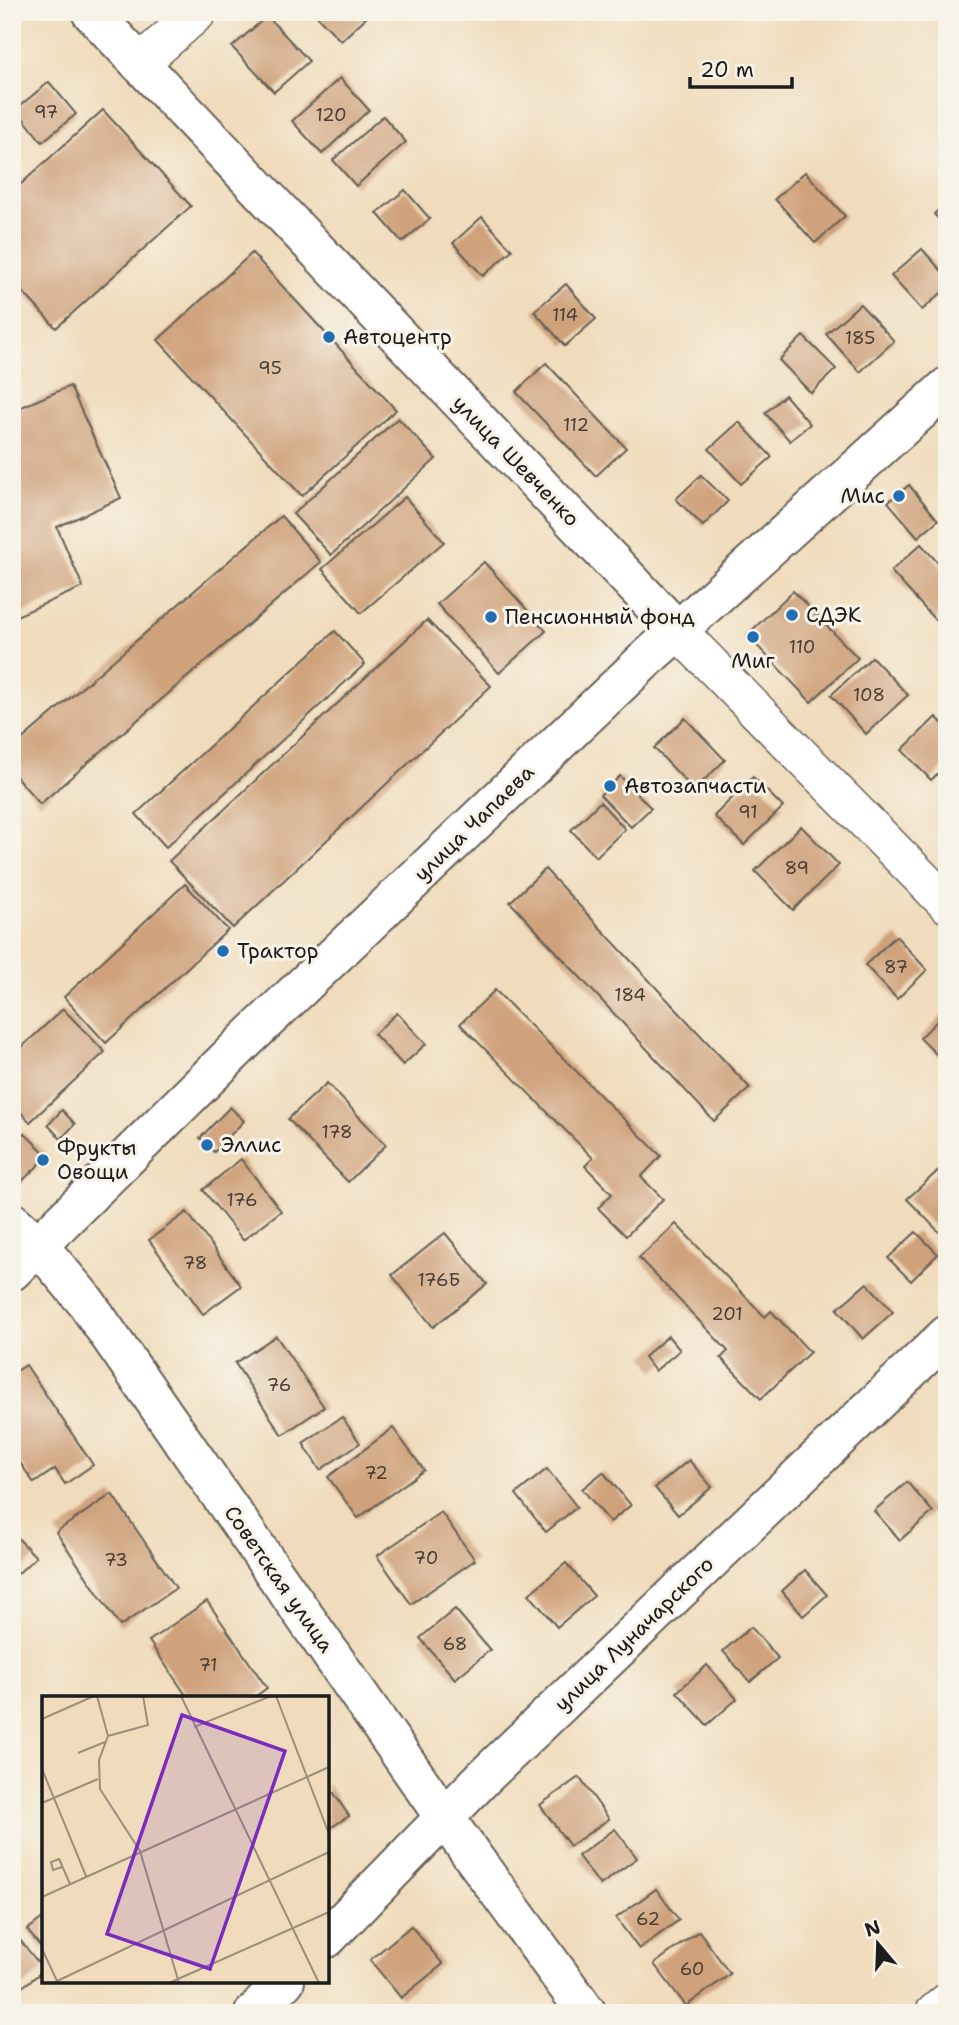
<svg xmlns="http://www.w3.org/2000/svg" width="959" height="2025" font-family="'Shantell Sans',sans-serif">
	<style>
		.building { fill: #cfa27b }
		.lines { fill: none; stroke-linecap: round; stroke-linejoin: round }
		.minor-casing { stroke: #665f54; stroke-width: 40 }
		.tertiary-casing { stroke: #665f54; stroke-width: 42 }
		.secondary-casing { stroke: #665f54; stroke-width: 42 }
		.minor { stroke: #fff; stroke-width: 37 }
		.tertiary { stroke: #fff; stroke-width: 38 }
		.secondary { stroke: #fff; stroke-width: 38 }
		.poi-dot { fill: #1f6fb2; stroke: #f7f3e8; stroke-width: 2.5 }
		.labels { text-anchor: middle; stroke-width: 6; stroke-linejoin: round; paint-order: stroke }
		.number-label { font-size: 18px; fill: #493e34 }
		.poi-label { font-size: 21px; fill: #1c1c1c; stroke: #f7f3e8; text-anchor: start }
		.street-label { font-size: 21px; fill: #1c1c1c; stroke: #f7f3e8 }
		.inset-road { fill: none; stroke: #9b8f7c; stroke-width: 2 }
		.view { fill: #7b2cbf; fill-opacity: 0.15; stroke: #7b2cbf; stroke-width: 3.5 }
		.inset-edge { fill: none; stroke: #1c1c1c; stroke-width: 3.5 }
	</style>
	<rect width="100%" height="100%" fill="#f7f3e8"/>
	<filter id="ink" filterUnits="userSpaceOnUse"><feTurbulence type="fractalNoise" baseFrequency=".0143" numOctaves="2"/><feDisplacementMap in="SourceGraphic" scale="14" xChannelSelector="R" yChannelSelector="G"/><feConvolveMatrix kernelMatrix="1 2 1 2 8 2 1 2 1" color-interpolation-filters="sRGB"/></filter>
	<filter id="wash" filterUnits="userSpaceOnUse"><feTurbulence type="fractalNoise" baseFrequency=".00686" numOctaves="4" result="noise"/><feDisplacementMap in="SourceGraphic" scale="28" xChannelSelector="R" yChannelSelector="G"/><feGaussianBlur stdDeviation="1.57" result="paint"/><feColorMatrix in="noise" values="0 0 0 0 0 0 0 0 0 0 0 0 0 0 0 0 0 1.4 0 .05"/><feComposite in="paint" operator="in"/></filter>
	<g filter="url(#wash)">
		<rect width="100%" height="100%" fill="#f0dcbc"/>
		<g id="blocks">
			<g class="building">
				<polygon points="313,12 372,12 341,41"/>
				<polygon points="934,12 947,12 947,26"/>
				<polygon points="267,16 309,61 274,92 232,47"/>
				<polygon points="340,78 369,110 322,154 292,121"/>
				<polygon points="49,82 76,114 42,142 16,109"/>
				<polygon points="103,110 191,206 56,328 12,280 12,192"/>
				<polygon points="383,116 406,142 356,186 333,160"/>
				<polygon points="805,172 845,216 815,243 775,199"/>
				<polygon points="405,190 430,219 402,242 377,213"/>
				<polygon points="947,202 947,228 934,214"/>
				<polygon points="482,217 512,250 483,276 453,243"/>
				<polygon points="922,249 947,277 947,288 922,310 891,276"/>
				<polygon points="252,253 396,410 302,496 158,340"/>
				<polygon points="566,284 596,319 565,346 534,311"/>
				<polygon points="860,304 894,341 860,372 826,334"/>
				<polygon points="803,336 836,369 811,393 779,360"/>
				<polygon points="546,363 626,448 596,476 516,392"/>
				<polygon points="70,386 121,498 57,527 83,587 12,618 12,411"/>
				<polygon points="785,395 810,424 790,441 765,413"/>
				<polygon points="398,418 436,459 331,555 293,514"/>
				<polygon points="739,422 772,457 741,484 709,449"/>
				<polygon points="701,475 728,501 703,526 676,499"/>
				<polygon points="909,485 938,520 918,537 888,502"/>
				<polygon points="405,497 444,542 361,613 322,569"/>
				<polygon points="281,516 321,562 40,804 12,772 12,748"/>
				<polygon points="921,544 947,573 947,610 935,620 891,571"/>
				<polygon points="484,562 546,631 499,673 437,604"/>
				<polygon points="793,591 858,658 811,702 747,635"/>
				<polygon points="427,620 491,686 233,928 169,861"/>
				<polygon points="335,631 365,664 166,847 136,814"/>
				<polygon points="872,657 908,695 866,734 831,695"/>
				<polygon points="936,717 947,728 947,765 931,780 902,750"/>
				<polygon points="685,718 725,760 694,790 654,748"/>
				<polygon points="620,776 651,808 631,827 600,795"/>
				<polygon points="753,777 783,807 744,845 714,816"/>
				<polygon points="600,802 625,829 596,857 571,830"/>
				<polygon points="801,826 839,865 793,910 755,871"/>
				<polygon points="545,869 750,1088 714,1121 510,902"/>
				<polygon points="185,884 228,930 106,1043 64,997"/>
				<polygon points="896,936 927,970 897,999 865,965"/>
				<polygon points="495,990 661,1156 641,1177 663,1199 626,1236 598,1208 612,1194 585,1166 593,1158 460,1024"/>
				<polygon points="63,1009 105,1052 30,1122 12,1103 12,1056"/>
				<polygon points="397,1013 426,1044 403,1065 374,1034"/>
				<polygon points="943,1015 947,1019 947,1050 939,1057 920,1038"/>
				<polygon points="327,1083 386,1145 348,1182 288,1119"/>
				<polygon points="230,1107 244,1121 214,1152 200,1138"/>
				<polygon points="62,1110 75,1124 61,1139 48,1125"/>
				<polygon points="24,1133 48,1156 12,1191 12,1140 15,1143"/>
				<polygon points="241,1159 281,1211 243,1240 203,1190"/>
				<polygon points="941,1168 947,1174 947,1227 940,1233 907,1199"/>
				<polygon points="187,1212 241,1286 203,1314 149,1240"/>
				<polygon points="676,1224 765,1317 771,1311 810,1352 761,1399 721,1358 728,1351 639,1258"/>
				<polygon points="916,1232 938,1254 911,1281 888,1258"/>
				<polygon points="445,1233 487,1284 433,1327 392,1275"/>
				<polygon points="867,1283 893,1312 863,1339 837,1309"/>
				<polygon points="276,1336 324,1407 282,1435 235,1363"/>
				<polygon points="668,1336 680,1350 655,1371 644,1357"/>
				<polygon points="26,1365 93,1465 65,1484 55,1469 34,1483 12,1451 12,1374"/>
				<polygon points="342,1417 360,1443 320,1470 303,1443"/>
				<polygon points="393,1428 424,1470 358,1518 328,1477"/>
				<polygon points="689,1460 712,1487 678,1515 655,1488"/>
				<polygon points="547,1469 577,1507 546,1532 516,1494"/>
				<polygon points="603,1472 631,1505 610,1522 582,1489"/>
				<polygon points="907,1482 933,1512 900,1540 874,1511"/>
				<polygon points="112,1494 176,1588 120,1626 56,1532"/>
				<polygon points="441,1512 475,1560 411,1604 377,1556"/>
				<polygon points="12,1532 36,1557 12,1579"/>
				<polygon points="566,1563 594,1596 557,1627 529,1594"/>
				<polygon points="805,1570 827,1595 803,1616 782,1591"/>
				<polygon points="207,1601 267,1688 253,1698 188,1698 149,1641"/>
				<polygon points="455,1609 490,1650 455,1679 420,1638"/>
				<polygon points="751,1627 778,1658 750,1682 723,1651"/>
				<polygon points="707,1665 737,1699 707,1725 677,1692"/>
				<polygon points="579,1777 609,1819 570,1846 540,1805"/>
				<polygon points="327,1783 349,1816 327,1830"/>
				<polygon points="615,1829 637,1858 600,1885 578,1856"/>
				<polygon points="656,1889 679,1920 639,1949 616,1918"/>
				<polygon points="44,1917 44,1951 27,1930"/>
				<polygon points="411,1926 443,1964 401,1998 370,1960"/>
				<polygon points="12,1930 44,1970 12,1995"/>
				<polygon points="699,1931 730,1974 686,2006 654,1964"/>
			</g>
		</g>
	</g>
	<g filter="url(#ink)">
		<use href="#blocks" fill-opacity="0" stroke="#665f54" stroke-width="2"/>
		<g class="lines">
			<defs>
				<g id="minor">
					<polyline points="139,64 198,12"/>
					<polyline points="677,630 947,904"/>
					<polyline points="934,2013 947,2002"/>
				</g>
				<g id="tertiary">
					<polyline points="91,12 677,630"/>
					<polyline points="12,1222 38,1245"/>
				</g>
				<g id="secondary">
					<polyline points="38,1245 86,1302 444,1817 587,2013"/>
					<polyline points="12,1271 245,1041 644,661 947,387"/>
					<polyline points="327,1938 483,1778 947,1335"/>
					<polyline points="254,2013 285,1981"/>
				</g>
			</defs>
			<use href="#minor" class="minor-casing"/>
			<use href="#tertiary" class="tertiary-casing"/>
			<use href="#secondary" class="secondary-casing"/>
			<use href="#minor" class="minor"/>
			<use href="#tertiary" class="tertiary"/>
			<use href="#secondary" class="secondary"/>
		</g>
	</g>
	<g class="poi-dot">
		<circle cx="329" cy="337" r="7"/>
		<circle cx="899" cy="496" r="7"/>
		<circle cx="792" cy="615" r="7"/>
		<circle cx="491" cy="617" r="7"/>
		<circle cx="753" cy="637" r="7"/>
		<circle cx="610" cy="786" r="7"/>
		<circle cx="223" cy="951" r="7"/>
		<circle cx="207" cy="1145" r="7"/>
		<circle cx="43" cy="1160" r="7"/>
	</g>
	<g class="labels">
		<g class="number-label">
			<text x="46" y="118">97</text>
			<text x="331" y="121">120</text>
			<text x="565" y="321">114</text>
			<text x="860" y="344">185</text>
			<text x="270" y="374">95</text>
			<text x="576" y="431">112</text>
			<text x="802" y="653">110</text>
			<text x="869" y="701">108</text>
			<text x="748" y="818">91</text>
			<text x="797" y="874">89</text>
			<text x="896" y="973">87</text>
			<text x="630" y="1001">184</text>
			<text x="337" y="1138">178</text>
			<text x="242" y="1206">176</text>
			<text x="195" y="1269">78</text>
			<text x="439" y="1286">176Б</text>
			<text x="727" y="1320">201</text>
			<text x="279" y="1391">76</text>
			<text x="376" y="1479">72</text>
			<text x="426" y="1564">70</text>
			<text x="116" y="1566">73</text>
			<text x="455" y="1650">68</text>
			<text x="208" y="1671">71</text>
			<text x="648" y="1925">62</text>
			<text x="692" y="1975">60</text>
		</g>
		<g class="poi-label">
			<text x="343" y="344">Автоцентр</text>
			<text x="885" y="503" text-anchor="end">Мис</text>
			<text x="806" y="622">СДЭК</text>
			<text x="505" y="624">Пенсионный фонд</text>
			<text x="753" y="668" text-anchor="middle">Миг</text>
			<text x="624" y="793">Автозапчасти</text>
			<text x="237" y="958">Трактор</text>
			<text x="221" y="1152">Эллис</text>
			<text x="57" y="1155">Фрукты<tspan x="57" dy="24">Овощи</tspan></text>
		</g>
		<g class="street-label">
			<text transform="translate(516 461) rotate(46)" y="7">улица Шевченко</text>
			<text transform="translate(474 823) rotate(-44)" y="7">улица Чапаева</text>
			<text transform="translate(279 1579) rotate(55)" y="7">Советская улица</text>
			<text transform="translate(634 1634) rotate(-44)" y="7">улица Луначарского</text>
		</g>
	</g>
	<g transform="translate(42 1696)">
		<rect width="287" height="287" fill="#f0dcbc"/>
		<path class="inset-road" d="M55,0L66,40L57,64L58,93L98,155M139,0L277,287M234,0L287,138M0,23L52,0M152,31L229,0M66,40L106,29L101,0M36,57L63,46M0,73L44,180M0,107L56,83M98,155L137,287M20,171L11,174L9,166L17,163L18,165L28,188M0,201L287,71M0,253L16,287M11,287L287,156M127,287L287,216"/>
		<path class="view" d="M140,19L243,55L168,273L65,238Z"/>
		<rect width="287" height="287" class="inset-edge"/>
	</g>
	<rect width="959" height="2025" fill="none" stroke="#f7f3e8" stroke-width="42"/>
	<g transform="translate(878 1944) rotate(341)" stroke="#f7f3e8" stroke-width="5" paint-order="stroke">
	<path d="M0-5L12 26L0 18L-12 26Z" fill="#1c1c1c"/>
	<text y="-10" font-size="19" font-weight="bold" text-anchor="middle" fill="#1c1c1c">N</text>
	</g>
	<path d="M690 77v10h102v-10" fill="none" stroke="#1c1c1c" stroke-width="3.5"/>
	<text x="700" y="77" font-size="21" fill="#1c1c1c" stroke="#f7f3e8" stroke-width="5" paint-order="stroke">20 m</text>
</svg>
